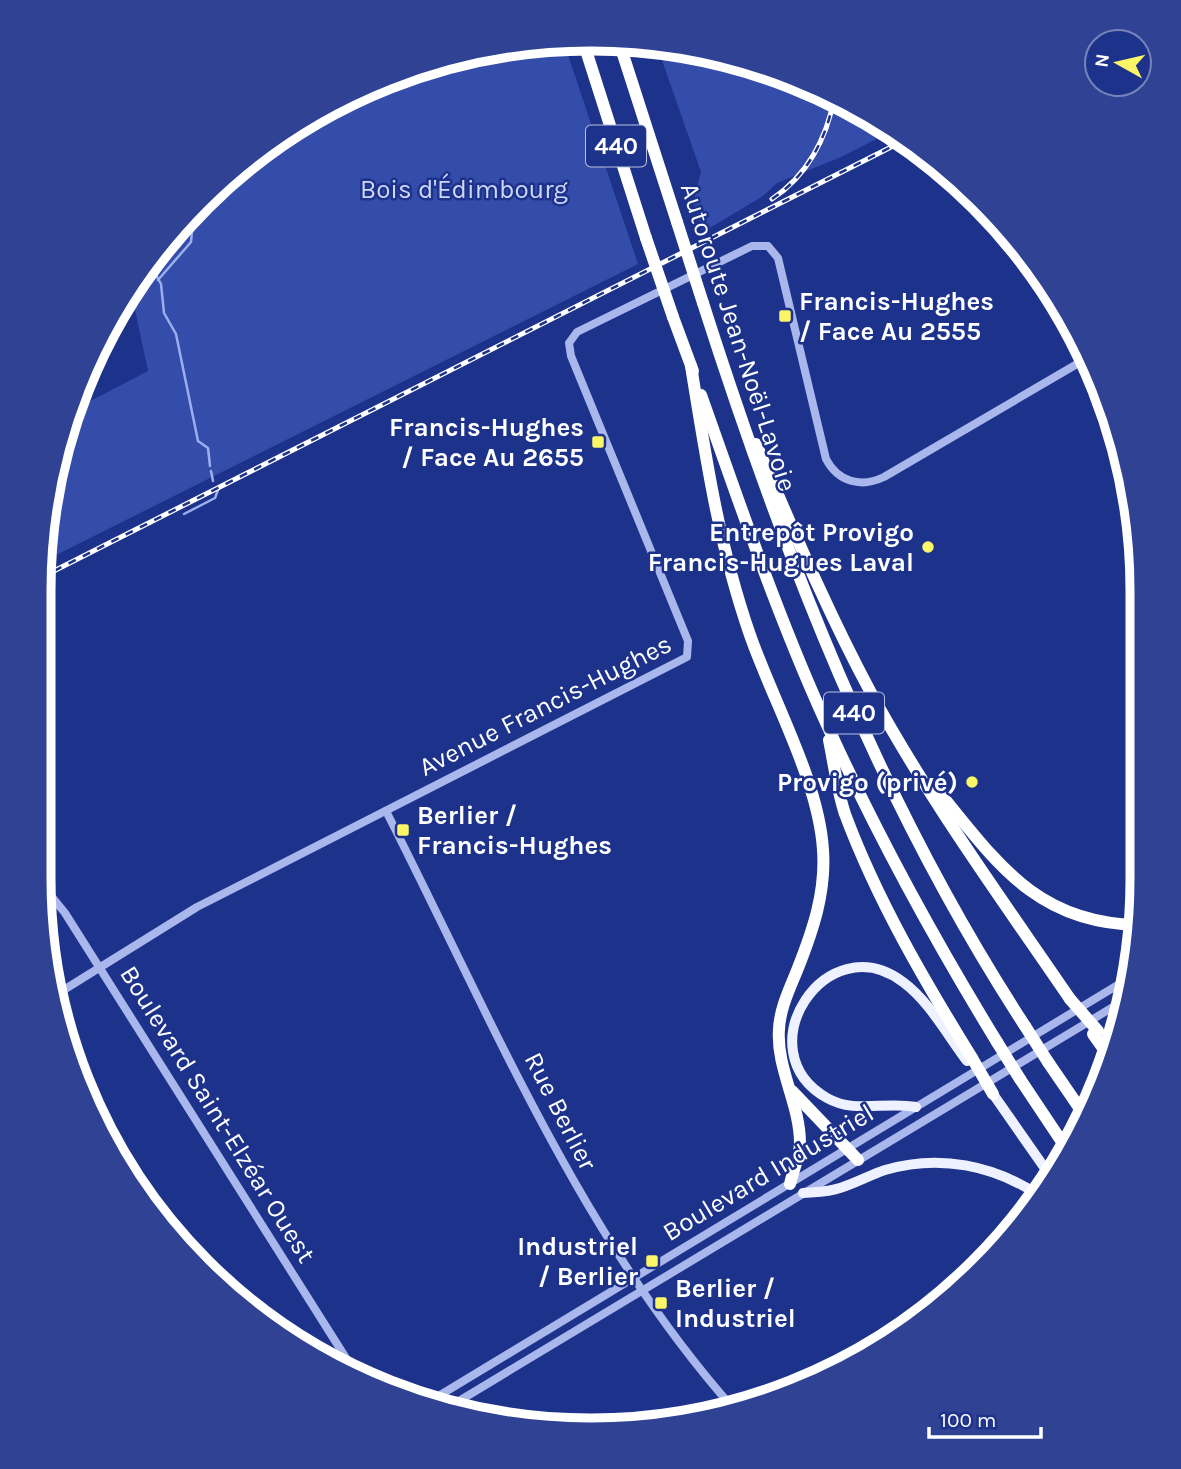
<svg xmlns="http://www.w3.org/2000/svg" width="1181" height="1469" font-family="Karla,sans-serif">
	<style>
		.green { fill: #344caa }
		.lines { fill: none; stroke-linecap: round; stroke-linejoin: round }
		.stream { stroke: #9caeee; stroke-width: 2.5 }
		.minor { stroke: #a9b7ec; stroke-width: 8 }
		.major { stroke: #eef1ff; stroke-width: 10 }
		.highway { stroke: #fff; stroke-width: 12 }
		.rail-casing { stroke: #fff; stroke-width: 5 }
		.rail { stroke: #1d328b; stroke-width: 2.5; stroke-dasharray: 8; stroke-linecap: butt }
		.highway-bridge { stroke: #fff; stroke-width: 12 }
		.poi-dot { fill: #fbf568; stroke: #1d328b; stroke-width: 2.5 }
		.labels { text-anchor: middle; stroke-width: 5; stroke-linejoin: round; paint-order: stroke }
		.shield { fill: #1d328b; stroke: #bbc2dc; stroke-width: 2 }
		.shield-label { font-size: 24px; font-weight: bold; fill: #fff }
		.park-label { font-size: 26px; fill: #ced7f9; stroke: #1d328b }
		.poi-label { font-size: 26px; font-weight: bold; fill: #fff; stroke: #1d328b; text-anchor: end }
		.street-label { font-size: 26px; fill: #fff; stroke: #1d328b }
		.rim { fill: none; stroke: #fff; stroke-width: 9 }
	</style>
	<rect width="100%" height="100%" fill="#1d328b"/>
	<g class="green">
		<polygon points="554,40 563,40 638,264 40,563 73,410 148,371 132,296 176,226 254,153 346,96 447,57"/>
		<polygon points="656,43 768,68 866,112 892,131 841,157 777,183 763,196 703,232 693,203 701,172"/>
	</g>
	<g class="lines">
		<g class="stream">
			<polyline points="151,266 161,284 164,313 176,334 198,441 208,448 210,466"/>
			<polyline points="158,280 191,242 194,209"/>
			<polyline points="211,471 213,481"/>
			<polyline points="184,514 215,498 218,490"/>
		</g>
		<g class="minor">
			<polyline points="39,704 49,701"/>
			<path d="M386,811C490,1015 579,1234 733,1408"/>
			<polyline points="39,881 65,913 356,1374"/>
			<path d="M54,996L197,907L687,657L688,641L571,356L569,343L577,332L752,246H768L778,258L826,459C838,482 861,488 884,477L1089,357"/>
			<polyline points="427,1403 1131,977"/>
			<polyline points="444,1410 1128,998"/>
		</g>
		<g class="major">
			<polyline points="993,1094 1051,1177"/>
			<path d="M916,1107C884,1101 855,1114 827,1098C744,1051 826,924 903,982C929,1001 948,1036 967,1061"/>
			<path d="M803,1193C815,1192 829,1192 840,1188C856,1183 870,1175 885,1170C939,1154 994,1165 1040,1196"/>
		</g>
		<g class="highway">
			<polyline points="583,41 646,238"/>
			<polyline points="619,42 677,222"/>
			<path d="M703,303C784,556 879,802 1025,1026"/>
			<polyline points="673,317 693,371"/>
			<path d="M691,366C706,459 719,546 750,635C773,701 819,782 823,850C826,892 813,930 798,968C790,988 780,1008 779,1029C776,1068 800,1104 800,1143C800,1156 793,1170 790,1184"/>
			<path d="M701,395C742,510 781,627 833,738C881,842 937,944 997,1042"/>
			<path d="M756,444C792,527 827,611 870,691C928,798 1001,898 1070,999"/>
			<path d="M829,740C834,764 837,790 845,814C877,900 924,980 972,1058"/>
			<path d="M935,787C995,860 1035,924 1140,925"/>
			<polyline points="1093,1034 1110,1058"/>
			<polyline points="1048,1062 1087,1119"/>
			<polyline points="1020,1079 1068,1151"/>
			<polyline points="792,1091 858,1160"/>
		</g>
		<defs>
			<g id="rail">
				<path d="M772,199C807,176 827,138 834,98"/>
				<polyline points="40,578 905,140"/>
			</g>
		</defs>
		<use href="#rail" class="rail-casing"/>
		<use href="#rail" class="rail"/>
		<g class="highway-bridge">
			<polyline points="677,222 703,303"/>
			<polyline points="646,238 673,317"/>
			<polyline points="1070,999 1098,1031"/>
			<polyline points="1025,1026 1048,1062"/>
			<polyline points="997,1042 1020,1079"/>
			<polyline points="972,1058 993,1094"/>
		</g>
	</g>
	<g class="poi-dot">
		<rect x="778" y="309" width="14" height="14" rx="3.5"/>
		<rect x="591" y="435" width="14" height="14" rx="3.5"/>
		<circle cx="928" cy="547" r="7"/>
		<circle cx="972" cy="782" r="7"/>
		<rect x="396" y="823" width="14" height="14" rx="3.5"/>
		<rect x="645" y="1254" width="14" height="14" rx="3.5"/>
		<rect x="654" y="1296" width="14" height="14" rx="3.5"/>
	</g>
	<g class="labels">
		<g class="shield">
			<rect x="586" y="125.5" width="60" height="41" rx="5"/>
			<rect x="824" y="692.5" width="60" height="41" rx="5"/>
		</g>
		<g class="shield-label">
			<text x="616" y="154">440</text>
			<text x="854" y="721">440</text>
		</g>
		<g class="park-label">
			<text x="464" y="198">Bois d'Édimbourg</text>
		</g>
		<g class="poi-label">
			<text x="799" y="310" text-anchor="start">Francis-Hughes<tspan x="799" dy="30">/ Face Au 2555</tspan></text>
			<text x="584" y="436">Francis-Hughes<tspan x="584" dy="30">/ Face Au 2655</tspan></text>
			<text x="914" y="541">Entrepôt Provigo<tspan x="914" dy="30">Francis-Hugues Laval</tspan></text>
			<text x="958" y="791">Provigo (privé)</text>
			<text x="417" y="824" text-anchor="start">Berlier /<tspan x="417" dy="30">Francis-Hughes</tspan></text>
			<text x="638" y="1255">Industriel<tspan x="638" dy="30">/ Berlier</tspan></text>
			<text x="675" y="1297" text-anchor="start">Berlier /<tspan x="675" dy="30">Industriel</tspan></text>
		</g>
		<g class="street-label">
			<text transform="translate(739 337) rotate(72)" y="9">Autoroute Jean-Noël-Lavoie</text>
			<text transform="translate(545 705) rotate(-27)" y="9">Avenue Francis-Hughes</text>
			<text transform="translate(561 1111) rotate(63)" y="9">Rue Berlier</text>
			<text transform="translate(218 1114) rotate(58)" y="9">Boulevard Saint-Elzéar Ouest</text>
			<text transform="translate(768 1172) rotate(-31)" y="9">Boulevard Industriel</text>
		</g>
	</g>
	<path d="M0 0H1181V1469H0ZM590 51H591A539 539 0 0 1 1130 590V879A539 539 0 0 1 591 1418H590A539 539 0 0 1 51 879V590A539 539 0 0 1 590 51Z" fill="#2f4294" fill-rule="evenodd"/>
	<path class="rim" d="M590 51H591A539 539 0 0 1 1130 590V879A539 539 0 0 1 591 1418H590A539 539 0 0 1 51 879V590A539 539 0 0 1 590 51Z"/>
	<g transform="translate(1118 63) rotate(278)"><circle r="33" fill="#1d328b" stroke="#7784b9" stroke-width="2"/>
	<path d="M0-5L12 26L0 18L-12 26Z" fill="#fbf568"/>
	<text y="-10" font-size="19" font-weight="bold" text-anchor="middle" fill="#ffffff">N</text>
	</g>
	<path d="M929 1427v10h112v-10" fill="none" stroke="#ffffff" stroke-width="3.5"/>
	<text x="940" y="1427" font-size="21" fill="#ffffff" stroke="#1d328b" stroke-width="5" paint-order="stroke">100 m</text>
</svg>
